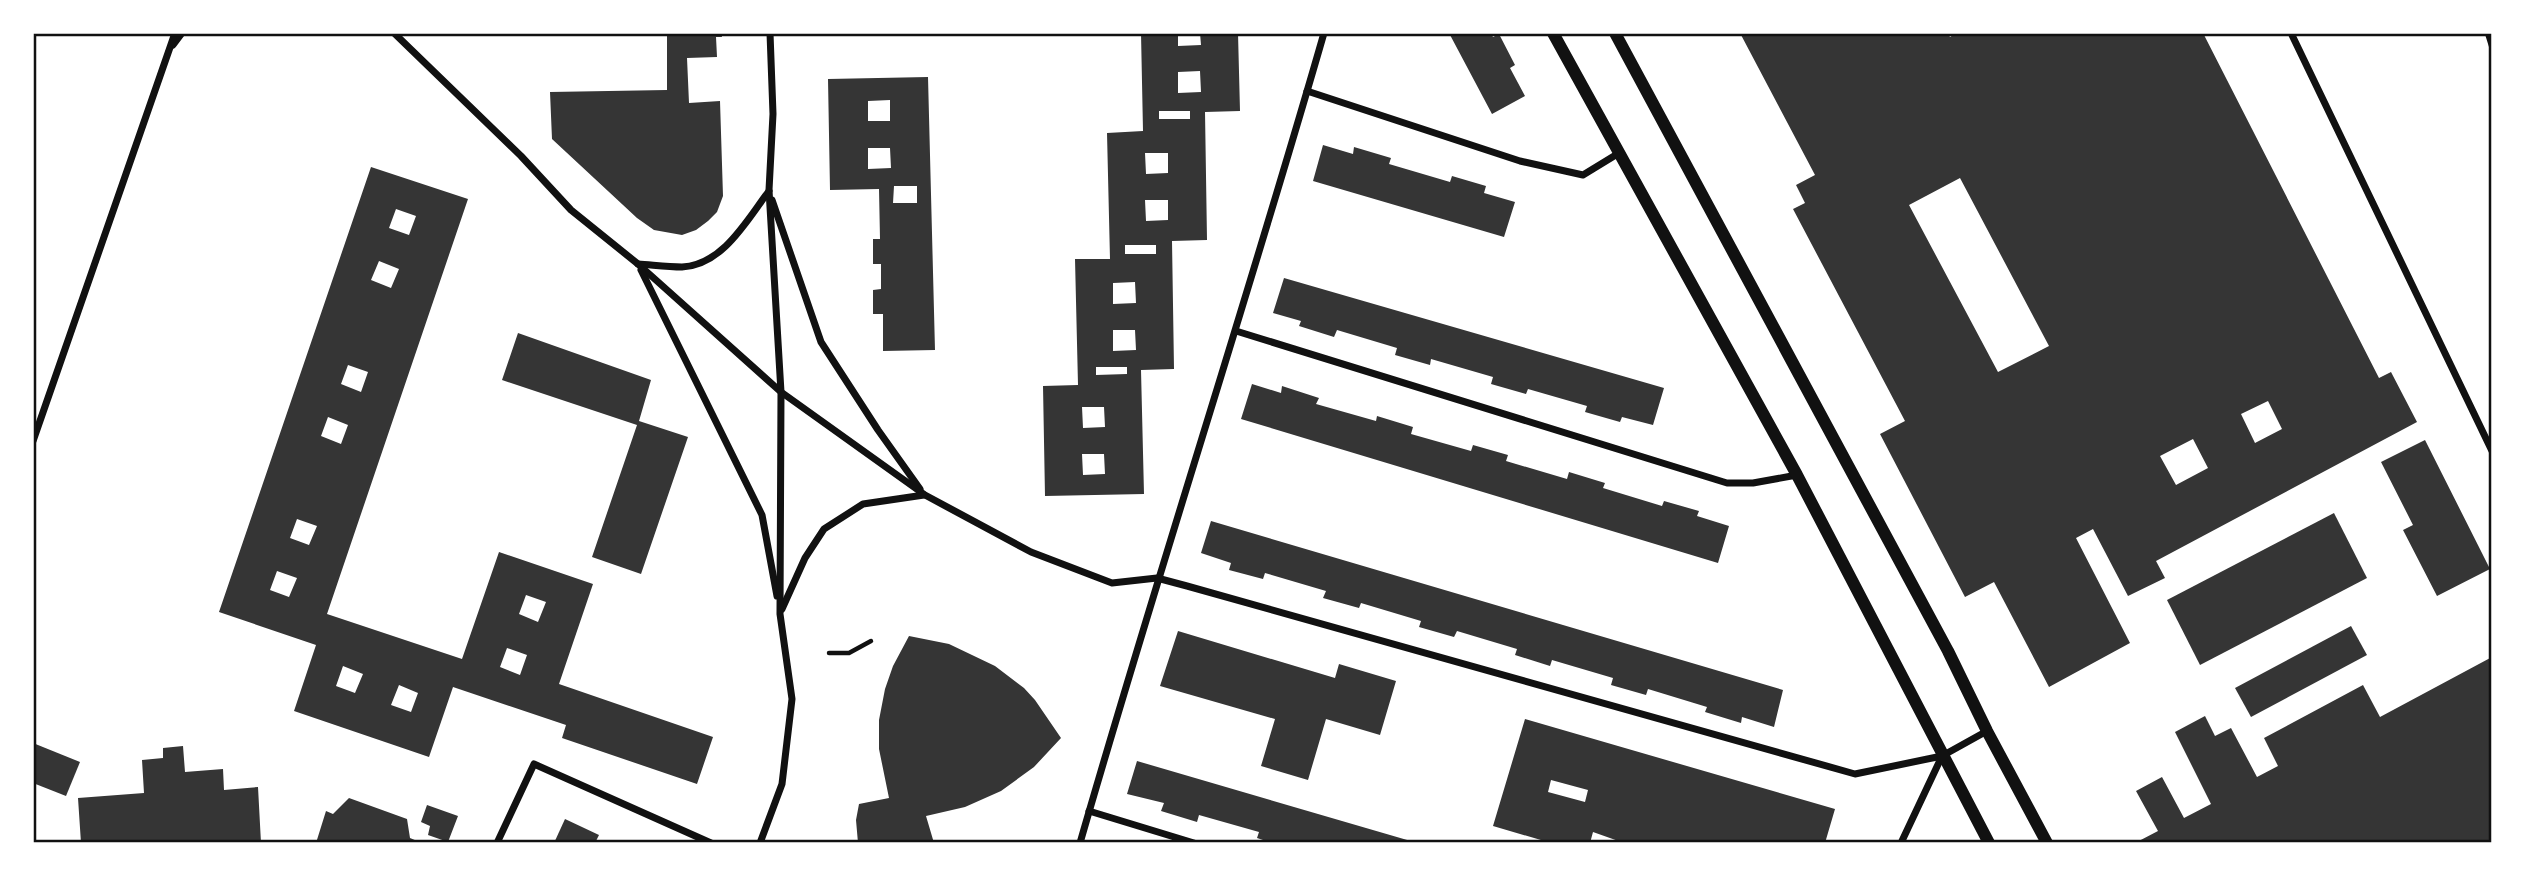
<svg xmlns="http://www.w3.org/2000/svg" width="2525" height="876" font-family="'Alegreya Sans',sans-serif">
	<style>
		.building { fill: #353535; fill-rule: evenodd }
		.lines { fill: none; stroke-linecap: round; stroke-linejoin: round }
		.path { stroke: #111; stroke-width: 4.5 }
		.minor { stroke: #111; stroke-width: 7 }
		.tertiary { stroke: #111; stroke-width: 12 }
		.neatline { fill: none; stroke: #111; stroke-width: 2.5 }
	</style>
	<rect width="100%" height="100%" fill="#fff"/>
	<g class="building">
		<polygon points="667,33 721,33 722,37 716,37 717,57 687,58 689,103 720,101 723,196 717,212 708,221 696,230 682,235 654,230 637,218 552,139 550,92 667,90"/>
		<path d="M1141,33H1178V46L1201,45L1200,33H1238L1240,111L1205,112L1207,240L1172,241L1174,369L1141,370L1144,494L1045,496L1043,386L1078,385L1075,259H1110L1107,133L1143,131ZM1200,71L1201,92L1178,93V72ZM1159,111H1190V119H1159ZM1145,153H1168V173L1146,174ZM1145,200H1168V220L1146,221ZM1125,245H1156V254H1125ZM1135,282L1136,303L1113,304V283ZM1113,330H1135L1136,350L1113,351ZM1096,367H1127V374L1096,375ZM1082,407H1104L1105,427L1083,428ZM1082,454H1104L1105,474L1083,475Z"/>
		<polygon points="1449,33 1491,33 1493,37 1499,34 1515,65 1510,68 1525,96 1492,114"/>
		<path d="M1740,33H1948L1950,37L1956,33H2203L2379,378L2391,372L2417,422L2156,561L2165,578L2128,596L2093,529L2076,538L2130,643L2049,687L1994,582L1965,597L1880,434L1905,421L1793,209L1805,203L1796,185L1815,175ZM1960,178L2049,346L1998,372L1909,205ZM2268,401L2282,429L2255,443L2241,414ZM2193,439L2208,468L2176,485L2160,456Z"/>
		<path d="M928,77L935,350L883,351V314H873V290L881,289V264H873V239H880L879,189L830,190L828,79ZM890,100V121H868V101ZM868,148H890L891,168L868,169ZM894,186H917V203H893Z"/>
		<polygon points="1323,145 1353,154 1354,147 1391,158 1389,164 1450,182 1452,176 1486,186 1484,193 1515,202 1504,237 1313,181"/>
		<path d="M371,167L468,199L327,614L462,659L499,552L593,584L559,684L713,737L697,784L562,738L566,725L453,687L429,757L294,711L316,645L219,612ZM396,209L416,216L409,235L389,228ZM379,261L399,269L391,288L371,280ZM348,365L368,372L361,392L341,384ZM328,417L348,425L341,444L321,436ZM297,519L317,526L309,545L290,538ZM277,571L297,578L289,597L270,590ZM526,595L546,602L538,622L519,614ZM507,648L527,655L520,675L500,667ZM343,666L363,674L355,693L336,686ZM399,685L418,693L411,712L391,705Z"/>
		<polygon points="1284,278 1664,388 1653,425 1622,417 1620,422 1585,412 1587,406 1528,389 1526,394 1491,384 1493,377 1431,359 1430,365 1395,355 1397,348 1337,330 1334,337 1299,326 1301,321 1273,313"/>
		<polygon points="518,333 651,380 639,421 688,437 641,574 592,557 637,425 502,380"/>
		<polygon points="1252,384 1281,393 1282,386 1319,398 1316,404 1376,421 1377,416 1413,427 1411,434 1471,451 1473,445 1508,455 1506,461 1567,479 1569,472 1605,483 1603,488 1662,506 1664,501 1699,511 1697,516 1729,526 1718,563 1241,419"/>
		<polygon points="2425,440 2490,569 2437,596 2403,530 2413,525 2381,462"/>
		<polygon points="2334,513 2367,578 2200,665 2167,600"/>
		<polygon points="1211,521 1783,690 1774,727 1742,717 1741,723 1705,712 1707,707 1648,689 1646,695 1611,685 1613,678 1552,660 1550,666 1515,655 1517,649 1457,631 1454,637 1419,627 1421,621 1361,603 1359,608 1323,598 1326,591 1265,573 1263,579 1229,570 1231,563 1201,553"/>
		<polygon points="2351,626 2367,655 2251,717 2235,688"/>
		<polygon points="1178,631 1335,678 1339,664 1396,681 1380,735 1326,719 1308,780 1261,766 1275,719 1160,686"/>
		<polygon points="909,636 949,644 995,666 1024,688 1035,700 1061,738 1034,767 1001,791 965,807 926,816 934,843 858,843 856,820 859,804 889,798 879,749 879,720 885,689 893,666"/>
		<polygon points="2492,657 2492,843 2135,843 2158,831 2136,791 2162,777 2184,818 2211,804 2175,732 2205,716 2215,736 2231,728 2257,777 2278,766 2264,738 2363,685 2380,717"/>
		<path d="M1525,719L1835,809L1825,843H1624L1593,832L1590,843H1551L1493,826ZM1551,780L1588,790L1585,802L1548,792Z"/>
		<polygon points="33,743 80,762 66,796 33,783"/>
		<polygon points="183,746 185,772 223,769 224,790 258,787 261,843 81,843 78,798 144,793 142,760 163,758 163,748"/>
		<polygon points="1137,761 1414,842 1414,843 1272,843 1257,838 1259,832 1199,815 1197,822 1161,811 1164,803 1127,794"/>
		<polygon points="349,798 407,819 410,838 422,843 316,843 326,811 333,814"/>
		<polygon points="427,805 458,816 448,842 428,835 430,826 421,822"/>
		<polygon points="565,819 599,835 595,843 554,843"/>
	</g>
	<g class="lines">
		<g class="path">
			<polyline points="2487,33 2492,49"/>
			<polyline points="829,653 849,653 871,641"/>
		</g>
		<g class="minor">
			<polyline points="394,33 521,156 571,210 638,264 781,392 925,495 1031,552 1112,583 1157,578 1187,586 1855,774 1942,756 1987,731"/>
			<polyline points="2291,33 2492,451"/>
			<polyline points="173,45 182,33"/>
			<polyline points="1307,91 1520,161 1583,175 1619,153"/>
			<polyline points="772,200 821,342 878,430 920,489"/>
			<path d="M638,264C653,265 667,267 682,267C723,265 747,220 769,191"/>
			<polyline points="641,270 762,515 777,596"/>
			<polyline points="1236,331 1727,483 1753,483 1797,475"/>
			<polyline points="33,441 175,33"/>
			<polyline points="782,609 805,558 824,529 863,504 924,495"/>
			<polyline points="1089,811 1194,843"/>
			<polyline points="497,843 534,764 711,843"/>
			<polyline points="760,843 782,784 792,699 780,614 781,392 769,190 773,114 770,33"/>
			<path d="M1080,843C1158,572 1246,304 1324,33"/>
			<polyline points="1901,843 1942,756"/>
		</g>
		<g class="tertiary">
			<polyline points="1553,33 1797,475 1989,843"/>
			<polyline points="1615,33 1948,651 1987,731 2047,843"/>
		</g>
	</g>
	<rect width="2525" height="876" fill="none" stroke="#ffffff" stroke-width="70"/>
	<rect x="35" y="35" width="2455" height="806" class="neatline"/>
</svg>
